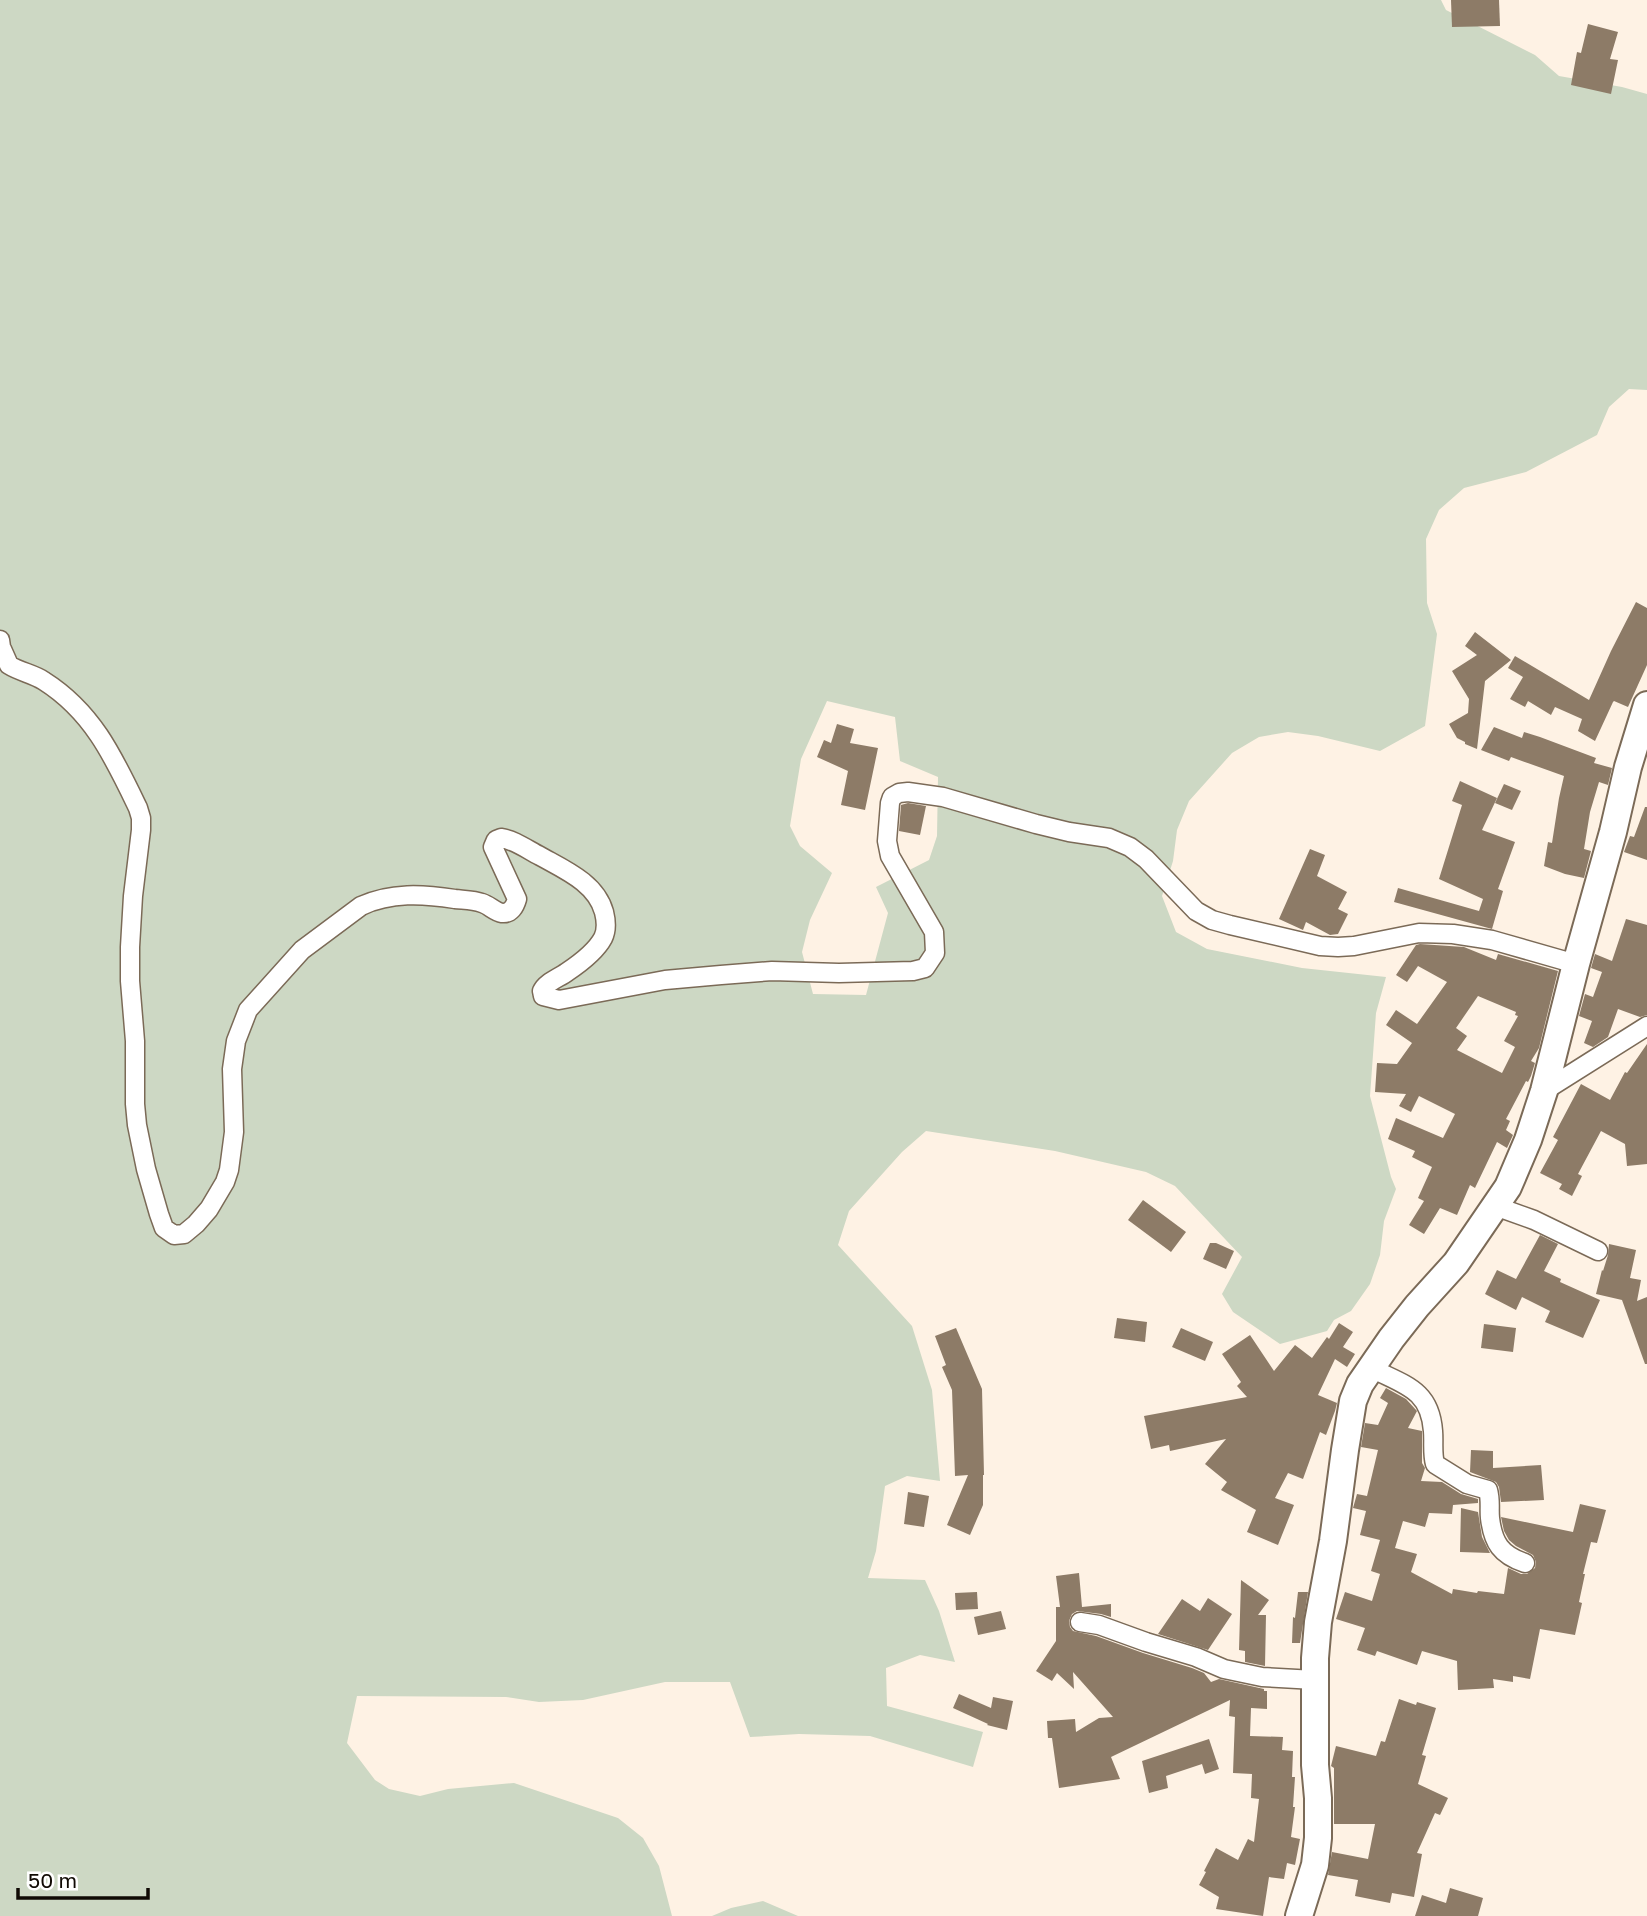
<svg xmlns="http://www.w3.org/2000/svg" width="1647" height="1916" font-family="'Golos Text',sans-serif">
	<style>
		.green { fill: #cdd8c4; fill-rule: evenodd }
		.building { fill: #8d7b67; fill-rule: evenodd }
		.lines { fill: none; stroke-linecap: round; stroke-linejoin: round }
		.street-casing { stroke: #7b6a57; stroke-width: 21 }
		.secondary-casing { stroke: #7b6a57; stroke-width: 30 }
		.street { stroke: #fff; stroke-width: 18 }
		.secondary { stroke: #fff; stroke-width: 26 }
	</style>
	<rect width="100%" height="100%" fill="#fef2e4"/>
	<g class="green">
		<path d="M0,0H1441L1446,10L1535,55L1559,76L1622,87L1647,94V390L1629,389L1609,407L1597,435L1526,472L1464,488L1439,510L1426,539L1427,603L1437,634L1425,726L1380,751L1318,736L1288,732L1259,737L1232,753L1189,801L1177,830L1173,861L1162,896L1176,932L1207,949L1302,968L1386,977L1376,1013L1370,1096L1391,1177L1396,1189L1384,1221L1380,1255L1370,1284L1351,1311L1334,1320L1327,1331L1280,1344L1233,1312L1222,1294L1242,1257L1175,1186L1146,1172L1055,1151L926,1131L902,1152L849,1211L838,1245L912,1326L932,1390L940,1481L907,1476L885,1486L876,1551L868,1578L925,1580L939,1611L955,1662L920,1655L886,1668L887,1706L983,1732L973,1767L870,1736L799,1734L750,1737L730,1682H665L583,1700L539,1702L506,1697L357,1696L347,1743L375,1780L389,1789L420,1796L448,1789L514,1783L618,1818L643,1838L659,1866L672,1916H0ZM827,701L895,717L900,761L938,777L937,836L929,860L876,887L888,913L866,995L813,994L802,952L810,920L832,873L800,846L790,826L801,759Z"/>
		<polygon points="763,1901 798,1916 712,1916 731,1908"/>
	</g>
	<g class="building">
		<polygon points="1451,0 1499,0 1500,26 1452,27"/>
		<polygon points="1588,24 1618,32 1610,59 1618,60 1611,94 1571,85 1577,52 1581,53"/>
		<polygon points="1636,602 1647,608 1647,665 1628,707 1614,701 1613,702 1595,741 1578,731 1582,719 1555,707 1551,715 1528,701 1525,707 1510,699 1523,677 1508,668 1515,656 1589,700 1611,651"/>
		<polygon points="1475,632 1511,660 1485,681 1477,749 1465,744 1465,742 1457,738 1449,724 1468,713 1469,699 1452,671 1477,655 1465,646"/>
		<polygon points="837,724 854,729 850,743 878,748 865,810 841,805 848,771 817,757 824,740 831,743"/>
		<polygon points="1494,727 1522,738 1524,732 1540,737 1596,758 1594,763 1612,768 1608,785 1599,782 1590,812 1584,849 1591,851 1584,878 1565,874 1544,866 1548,842 1552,843 1559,798 1564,776 1511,757 1509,761 1481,750"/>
		<polygon points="1460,781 1497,798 1482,830 1515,842 1498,889 1503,891 1492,929 1394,902 1398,888 1479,911 1483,899 1439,879 1462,805 1452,801"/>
		<polygon points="1504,784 1521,791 1512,810 1495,803"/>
		<polygon points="908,803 926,806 920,835 899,831 901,805"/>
		<polygon points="1645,807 1647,807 1647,860 1624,852 1630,836 1634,837"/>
		<polygon points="1310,849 1325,855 1317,876 1347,892 1338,909 1348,914 1338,934 1330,935 1306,922 1303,930 1279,919"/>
		<polygon points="1626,919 1647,925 1647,1015 1640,1017 1618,1009 1608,1037 1593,1047 1584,1043 1592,1021 1579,1016 1585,994 1593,997 1602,972 1591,968 1595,954 1612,961"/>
		<path d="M1420,944L1464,947L1496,960L1498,954L1558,971L1539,1048L1531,1061L1535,1063L1531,1076L1528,1082L1526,1081L1506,1119L1510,1121L1506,1130L1513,1135L1507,1148L1497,1142L1475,1188L1470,1185L1457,1215L1440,1208L1424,1234L1409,1225L1424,1201L1418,1198L1432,1167L1412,1157L1415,1151L1388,1139L1396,1118L1443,1138L1455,1114L1419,1096L1411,1112L1399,1106L1406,1094L1375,1092L1377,1063L1397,1064L1412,1043L1386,1025L1396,1010L1417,1024L1447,982L1418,966L1407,982L1396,975L1416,945ZM1478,996L1516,1012L1515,1015L1518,1016L1504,1041L1515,1047L1502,1073L1457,1050L1467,1036L1456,1028Z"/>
		<polygon points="1647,1044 1647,1164 1627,1166 1625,1144 1601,1131 1578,1174 1582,1176 1572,1196 1559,1189 1562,1184 1540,1173 1558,1140 1553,1137 1581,1084 1610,1100 1625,1072 1627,1073"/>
		<polygon points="1143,1200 1186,1232 1171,1252 1128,1220"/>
		<polygon points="1540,1235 1558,1244 1544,1271 1561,1279 1560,1282 1600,1300 1583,1338 1545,1322 1550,1311 1522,1297 1516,1310 1485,1294 1497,1270 1516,1279"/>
		<polygon points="1210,1243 1216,1243 1234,1251 1226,1269 1203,1259"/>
		<polygon points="1609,1244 1636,1250 1630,1278 1641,1280 1637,1301 1647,1297 1647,1364 1645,1364 1622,1300 1596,1294 1602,1270 1603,1271 1608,1255"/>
		<polygon points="1117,1318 1147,1322 1145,1342 1114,1338"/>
		<polygon points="1339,1323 1353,1332 1343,1347 1355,1354 1347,1367 1335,1359 1318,1395 1337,1403 1335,1411 1326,1435 1320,1432 1303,1479 1288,1473 1275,1498 1294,1505 1278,1545 1247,1532 1256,1510 1221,1490 1227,1482 1205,1464 1226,1439 1170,1451 1169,1445 1151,1449 1144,1416 1247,1397 1237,1386 1241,1382 1222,1354 1250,1335 1274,1371 1295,1345 1312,1358 1327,1337 1329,1339"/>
		<polygon points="1484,1324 1516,1328 1513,1352 1481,1348"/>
		<polygon points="956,1328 982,1389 984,1475 983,1475 983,1505 970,1535 947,1525 968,1475 955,1476 952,1390 942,1367 946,1365 935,1336"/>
		<polygon points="1181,1328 1213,1342 1205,1361 1172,1347"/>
		<polygon points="1386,1388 1406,1399 1417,1411 1408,1428 1422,1431 1422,1463 1425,1468 1421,1481 1442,1482 1461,1494 1478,1499 1478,1503 1453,1505 1452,1514 1429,1513 1425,1527 1403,1521 1395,1548 1417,1554 1411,1572 1452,1594 1453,1589 1477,1593 1478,1591 1504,1594 1508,1568 1521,1574 1527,1574 1535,1568 1536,1562 1533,1555 1516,1546 1509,1540 1504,1531 1501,1517 1573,1532 1580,1504 1606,1510 1597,1543 1591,1542 1583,1574 1585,1574 1579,1602 1582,1603 1575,1635 1540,1629 1530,1679 1513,1676 1513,1682 1493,1679 1494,1688 1458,1690 1457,1661 1422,1651 1417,1665 1377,1651 1375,1656 1357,1650 1365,1628 1336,1619 1345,1592 1372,1601 1380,1574 1371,1571 1380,1540 1360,1535 1366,1511 1353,1508 1357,1494 1367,1496 1378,1450 1361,1447 1365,1423 1378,1425 1388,1403 1380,1398"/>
		<polygon points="1471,1450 1493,1451 1493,1468 1541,1465 1544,1500 1501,1502 1499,1487 1496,1482 1470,1472"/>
		<polygon points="908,1492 929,1496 924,1527 904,1524"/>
		<polygon points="1461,1508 1478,1512 1482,1537 1490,1553 1460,1552"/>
		<polygon points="1079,1573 1082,1607 1111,1604 1111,1617 1101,1614 1077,1611 1072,1614 1069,1621 1070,1627 1073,1631 1096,1636 1143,1653 1192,1668 1204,1673 1211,1682 1219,1679 1264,1689 1264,1691 1267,1691 1267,1709 1251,1708 1250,1736 1283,1737 1282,1750 1293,1751 1292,1777 1295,1777 1293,1807 1295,1807 1291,1837 1300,1839 1295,1865 1287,1863 1284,1879 1269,1877 1263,1916 1216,1909 1219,1897 1199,1885 1206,1872 1204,1871 1216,1848 1238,1860 1248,1839 1254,1842 1259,1799 1251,1798 1252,1774 1233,1773 1235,1717 1229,1716 1230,1700 1111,1757 1120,1779 1059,1788 1052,1738 1048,1738 1047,1721 1075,1719 1076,1732 1099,1718 1113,1717 1073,1672 1074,1689 1057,1673 1052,1681 1036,1671 1056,1641 1056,1607 1060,1607 1056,1576"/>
		<polygon points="1241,1580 1269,1600 1258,1615 1266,1615 1265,1666 1245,1662 1245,1651 1239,1650"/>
		<polygon points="977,1592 978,1609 956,1610 955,1593"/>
		<polygon points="1298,1592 1308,1592 1300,1643 1292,1643 1293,1617 1295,1618"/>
		<polygon points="1208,1598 1232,1614 1208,1650 1158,1634 1182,1599 1200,1611"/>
		<polygon points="1001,1611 1006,1629 978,1635 974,1617"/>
		<polygon points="959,1694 991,1708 993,1697 1013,1701 1007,1730 987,1725 988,1724 953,1708"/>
		<polygon points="1399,1699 1416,1705 1417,1702 1436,1708 1422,1755 1426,1756 1418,1784 1448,1798 1440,1815 1435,1813 1417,1853 1422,1854 1414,1897 1392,1893 1390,1903 1355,1896 1358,1880 1328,1875 1332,1852 1368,1859 1375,1824 1334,1824 1334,1768 1331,1766 1336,1746 1376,1756 1381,1741 1385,1742"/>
		<polygon points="1209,1739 1219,1769 1205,1774 1202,1764 1166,1776 1168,1788 1149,1793 1142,1761"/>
		<polygon points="1450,1888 1483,1898 1478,1916 1415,1916 1422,1895 1446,1903"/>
	</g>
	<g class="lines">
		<defs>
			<g id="street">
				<path d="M0,640L1,647L9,665C20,672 34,674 44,681C93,712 114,758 138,808L141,818V830L133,896L130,947V981L135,1041V1104L137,1125L146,1169L159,1214L164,1228L174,1235L184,1234L196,1224L209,1209L225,1182L229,1170L234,1132L232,1069L236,1041L248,1010L302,950L361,906C391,892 423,894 455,899C464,900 474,900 482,903C489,905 495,912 502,913C511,914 515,906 517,899L493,847L496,840L501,838C515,840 528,850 540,856C565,870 596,883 604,912C606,920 607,930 603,938C596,951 579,964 567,972C559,978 546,982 542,991L543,996L559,1000L665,980L721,975L772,971L839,973L913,971L925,968L935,953L934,932L890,856L887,841L890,803L892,797L899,793L908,792L943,797L1036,824L1069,832L1109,838L1130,847L1146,859L1196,911L1212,920L1230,925L1320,946L1338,947L1354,946L1419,933L1453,934L1492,940L1576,964"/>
				<polyline points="1544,1091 1647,1026"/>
				<polyline points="1495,1206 1534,1220 1598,1251"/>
				<path d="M1371,1368C1404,1385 1430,1389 1433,1431C1434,1442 1432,1453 1435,1464L1467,1484L1488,1490C1491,1500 1489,1509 1490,1518C1493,1543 1501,1555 1525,1563"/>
				<polyline points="1080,1622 1099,1625 1146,1642 1196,1657 1224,1669 1262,1677 1315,1680"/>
			</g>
			<polyline id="secondary" points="1299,1916 1315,1865 1318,1838 1318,1798 1315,1765 1315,1658 1318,1622 1333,1541 1345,1450 1353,1401 1360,1384 1391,1339 1417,1306 1456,1263 1508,1187 1528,1140 1544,1091 1576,964 1613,832 1628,767 1647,705"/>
		</defs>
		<use href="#street" class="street-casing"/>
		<use href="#secondary" class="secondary-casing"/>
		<use href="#street" class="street"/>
		<use href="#secondary" class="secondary"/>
	</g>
	<path d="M18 1888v10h130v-10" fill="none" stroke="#100a04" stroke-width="3.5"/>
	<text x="28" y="1888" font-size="21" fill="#100a04" stroke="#ffffff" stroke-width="5" paint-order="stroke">50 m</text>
</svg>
